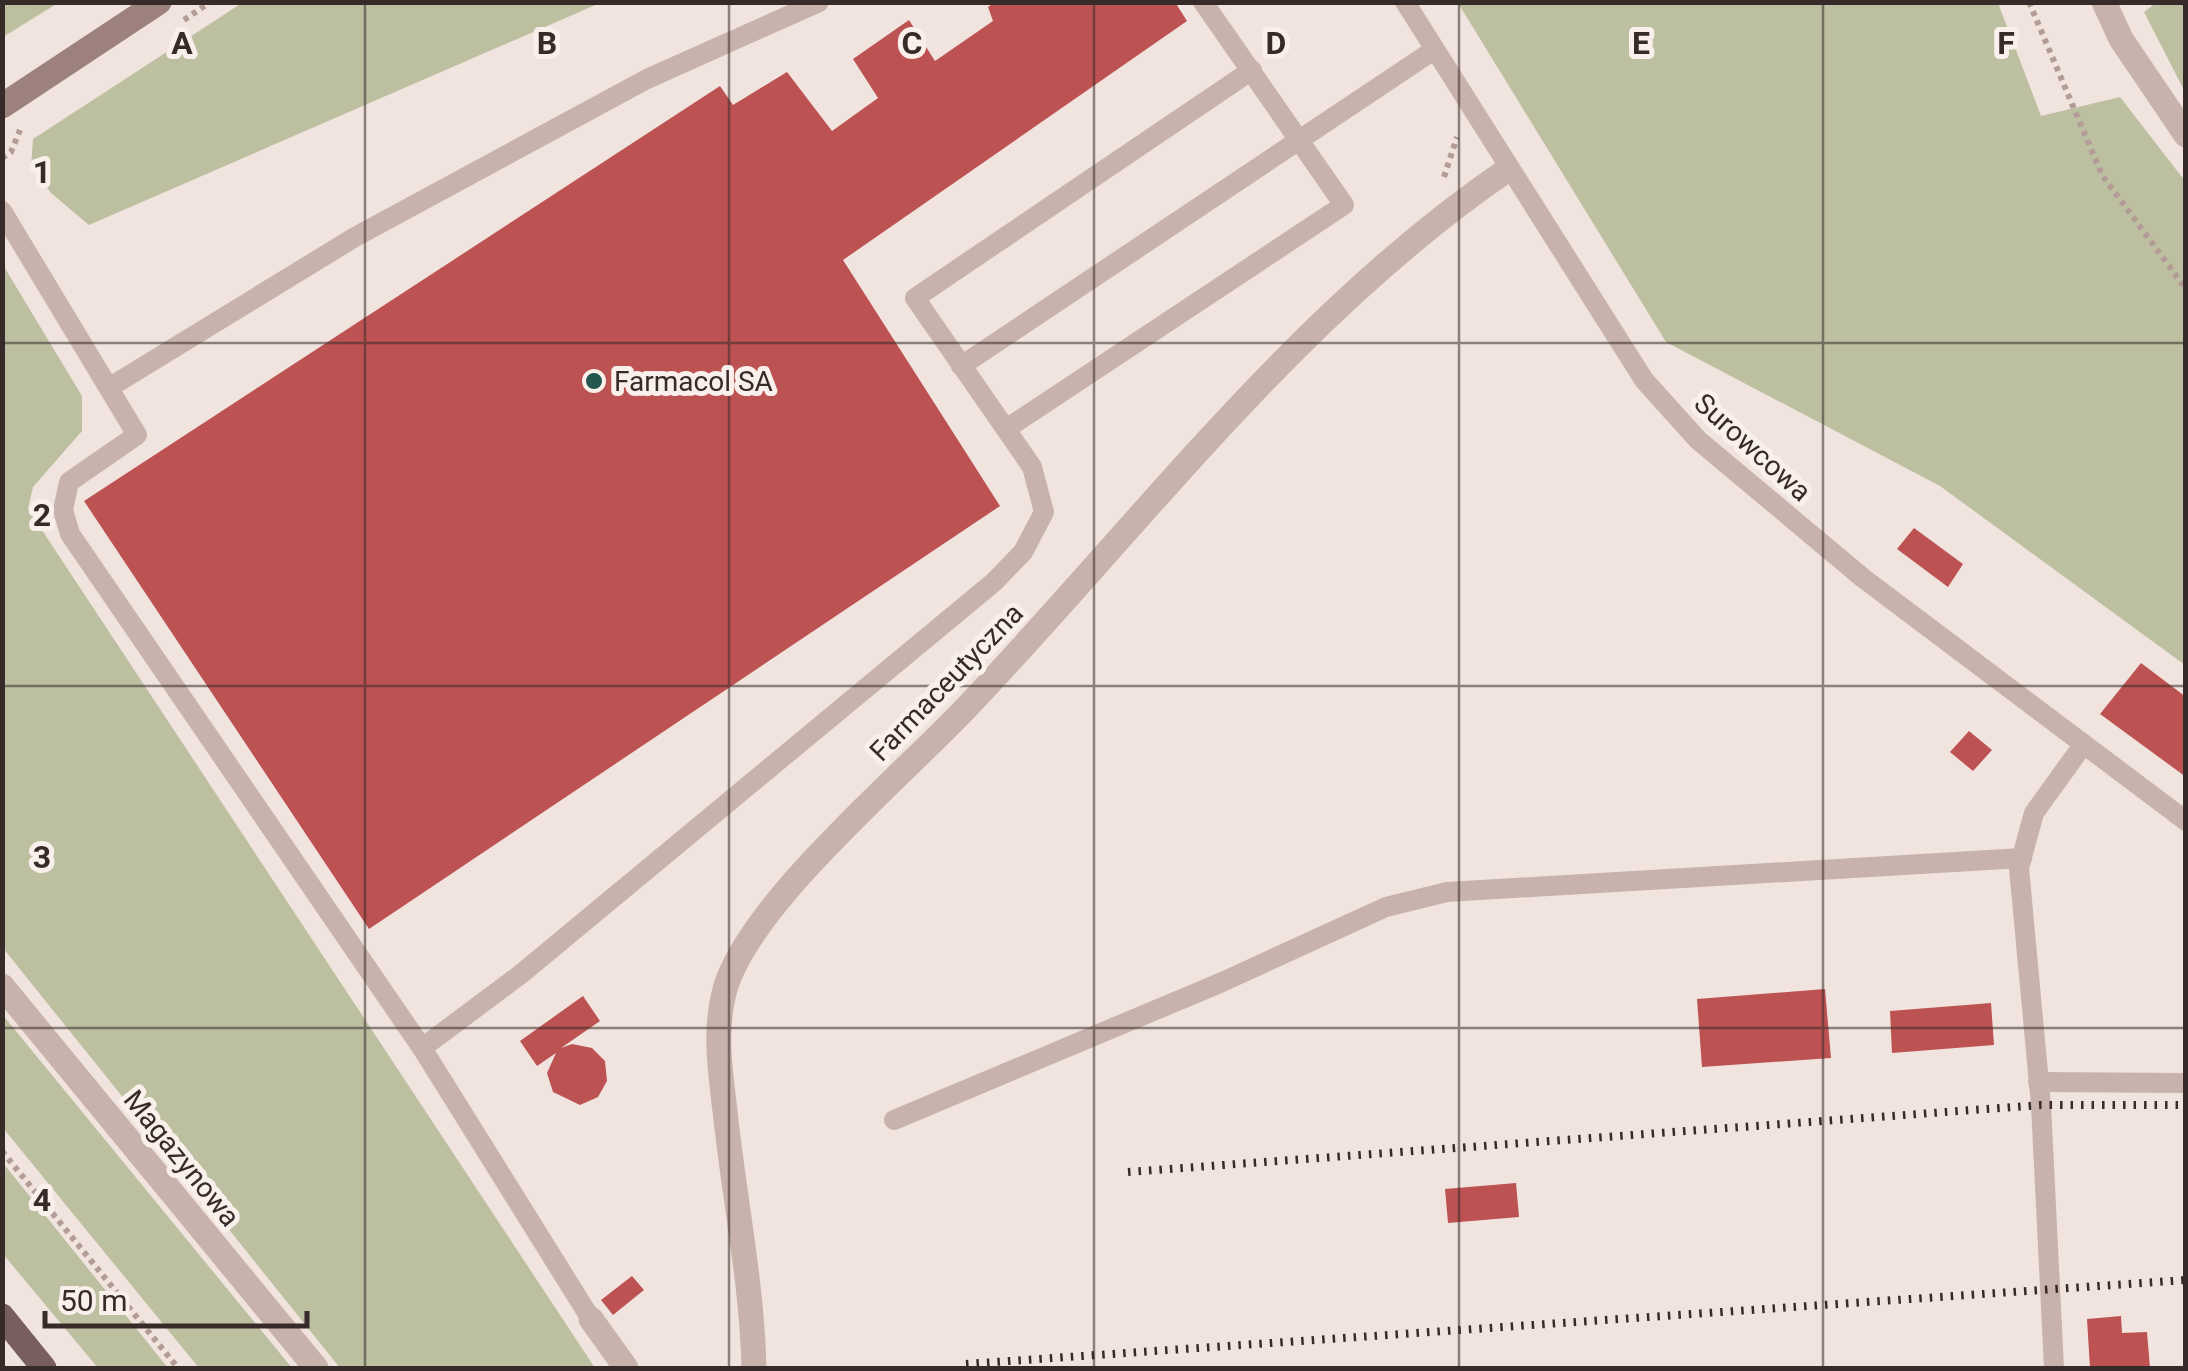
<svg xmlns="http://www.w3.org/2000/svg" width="2188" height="1371" font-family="Roboto,sans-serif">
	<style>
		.green { fill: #bcbfa0 }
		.building { fill: #bd5252 }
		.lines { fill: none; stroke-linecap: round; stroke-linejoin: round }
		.path { stroke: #b49c96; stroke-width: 6; stroke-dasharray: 5 5; stroke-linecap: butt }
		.lane { stroke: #c8b2ac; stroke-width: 20 }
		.street { stroke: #c8b2ac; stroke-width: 25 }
		.secondary { stroke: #9c817d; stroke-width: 25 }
		.primary { stroke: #785f5d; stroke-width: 25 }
		.rail { stroke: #372b2a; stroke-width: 8; stroke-dasharray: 2.5 8; stroke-linecap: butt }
		.grid { fill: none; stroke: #372b2a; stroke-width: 2.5; stroke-opacity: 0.55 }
		.poi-dot { fill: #23564d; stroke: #f9efeb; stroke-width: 4 }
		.labels { text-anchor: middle; stroke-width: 10; stroke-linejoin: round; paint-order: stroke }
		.poi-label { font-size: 28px; fill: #372b2a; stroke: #f9efeb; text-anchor: start }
		.street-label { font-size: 28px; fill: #372b2a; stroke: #f9efeb }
		.grid-label { font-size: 32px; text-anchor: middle; font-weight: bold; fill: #372b2a; stroke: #f9efeb; stroke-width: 10; stroke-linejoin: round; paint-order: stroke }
	</style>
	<rect width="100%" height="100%" fill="#f1e4df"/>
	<g class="green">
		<polygon points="3,2 58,2 58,3 3,37"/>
		<polygon points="242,3 242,2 600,3 89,225 51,193 31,167 33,139"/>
		<polygon points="1458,3 1998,3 2041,116 2120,97 2185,181 2185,665 1940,486 1666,342"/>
		<polygon points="2156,3 2185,3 2185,92 2144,12"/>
		<polygon points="3,265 82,396 82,431 33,487 28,509 595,1368 340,1368 3,948"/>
		<polygon points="2,1014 292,1368 199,1368 3,1128"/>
		<polygon points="3,1163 168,1368 98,1368 3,1254"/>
	</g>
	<g class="building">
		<polygon points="995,2 1175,2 1187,21 843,260 1000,506 369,929 84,501 720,86 733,105 787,72 832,131 878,98 853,59 909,20 935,61 993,21 988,7"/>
		<polygon points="1914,528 1963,564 1948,587 1897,549"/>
		<polygon points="2141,663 2186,697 2186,777 2100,714"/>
		<polygon points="1969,731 1992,750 1973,771 1950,752"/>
		<polygon points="1825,989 1831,1058 1702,1067 1697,999"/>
		<polygon points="583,996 600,1021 561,1048 572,1044 592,1048 605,1061 607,1081 598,1097 580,1105 553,1092 547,1073 556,1053 537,1066 520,1041"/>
		<polygon points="1991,1003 1994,1045 1892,1053 1890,1011"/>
		<polygon points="1516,1183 1519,1217 1448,1223 1445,1189"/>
		<polygon points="632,1276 644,1290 613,1315 601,1300"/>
		<polygon points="2121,1316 2122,1333 2147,1332 2150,1368 2090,1368 2087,1319"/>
	</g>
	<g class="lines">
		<g class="path">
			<polyline points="2029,2 2102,175 2186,289"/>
			<polyline points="184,20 210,2"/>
			<polyline points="2,158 11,152 20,130"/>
			<polyline points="1444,177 1457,137"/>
			<polyline points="2,1151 178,1368"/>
		</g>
		<g class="lane">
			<polyline points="1405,2 1644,380 1698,440 1863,578 2186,821"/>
			<polyline points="2,211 137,435 69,482 63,510 70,534 422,1048 521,974 994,582 1023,552 1044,512 1032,467 915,298 1252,70"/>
			<polyline points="961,366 1434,50"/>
			<polyline points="110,387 355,237 647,79 819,2"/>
			<polyline points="1006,429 1344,205 1203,2"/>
			<polyline points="422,1048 591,1319"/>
			<polyline points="2038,1082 2186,1083"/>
			<polyline points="894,1120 1220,983 1386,907 1447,892 2022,858"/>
			<polyline points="2054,1368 2041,1105 2019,868 2034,813 2083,745"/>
		</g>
		<g class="street">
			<polyline points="2104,2 2121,39 2186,135"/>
			<polyline points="2,986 316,1368"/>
			<polyline points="591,1319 626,1368"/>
			<path d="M754,1368C752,1282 734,1197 725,1111C720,1070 714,1029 725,989C750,903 902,776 967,707C1141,524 1296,314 1507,170"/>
		</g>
		<polyline class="secondary" points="2,106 159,2"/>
		<polyline class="primary" points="2,1316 44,1368"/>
		<g class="rail">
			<polyline points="1128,1172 2041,1105 2186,1105"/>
			<polyline points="966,1364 2186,1280"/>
		</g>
	</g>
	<path class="grid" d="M365,2V1368M729,2V1368M1094,2V1368M1459,2V1368M1823,2V1368M2,343H2186M2,686H2186M2,1028H2186"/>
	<circle class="poi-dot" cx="594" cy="381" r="10"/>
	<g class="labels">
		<g class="poi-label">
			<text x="614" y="391">Farmacol SA</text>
		</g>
		<g class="street-label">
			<text transform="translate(1753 447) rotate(42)" y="10">Surowcowa</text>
			<text transform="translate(946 682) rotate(-46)" y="10">Farmaceutyczna</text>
			<text transform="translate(182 1158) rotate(51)" y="10">Magazynowa</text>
		</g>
	</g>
	<g class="grid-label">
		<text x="182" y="54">A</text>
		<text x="547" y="54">B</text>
		<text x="912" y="54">C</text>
		<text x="1276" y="54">D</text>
		<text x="1641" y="54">E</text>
		<text x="2006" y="54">F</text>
		<text x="42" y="183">1</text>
		<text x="42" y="526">2</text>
		<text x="42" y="868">3</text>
		<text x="42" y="1211">4</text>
	</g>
	<rect width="2188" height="1371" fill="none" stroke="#372b2a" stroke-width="10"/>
	<path d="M45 1311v15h262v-15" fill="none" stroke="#372b2a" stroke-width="5"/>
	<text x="60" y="1311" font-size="30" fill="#372b2a" stroke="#f9efeb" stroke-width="8" paint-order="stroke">50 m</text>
</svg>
